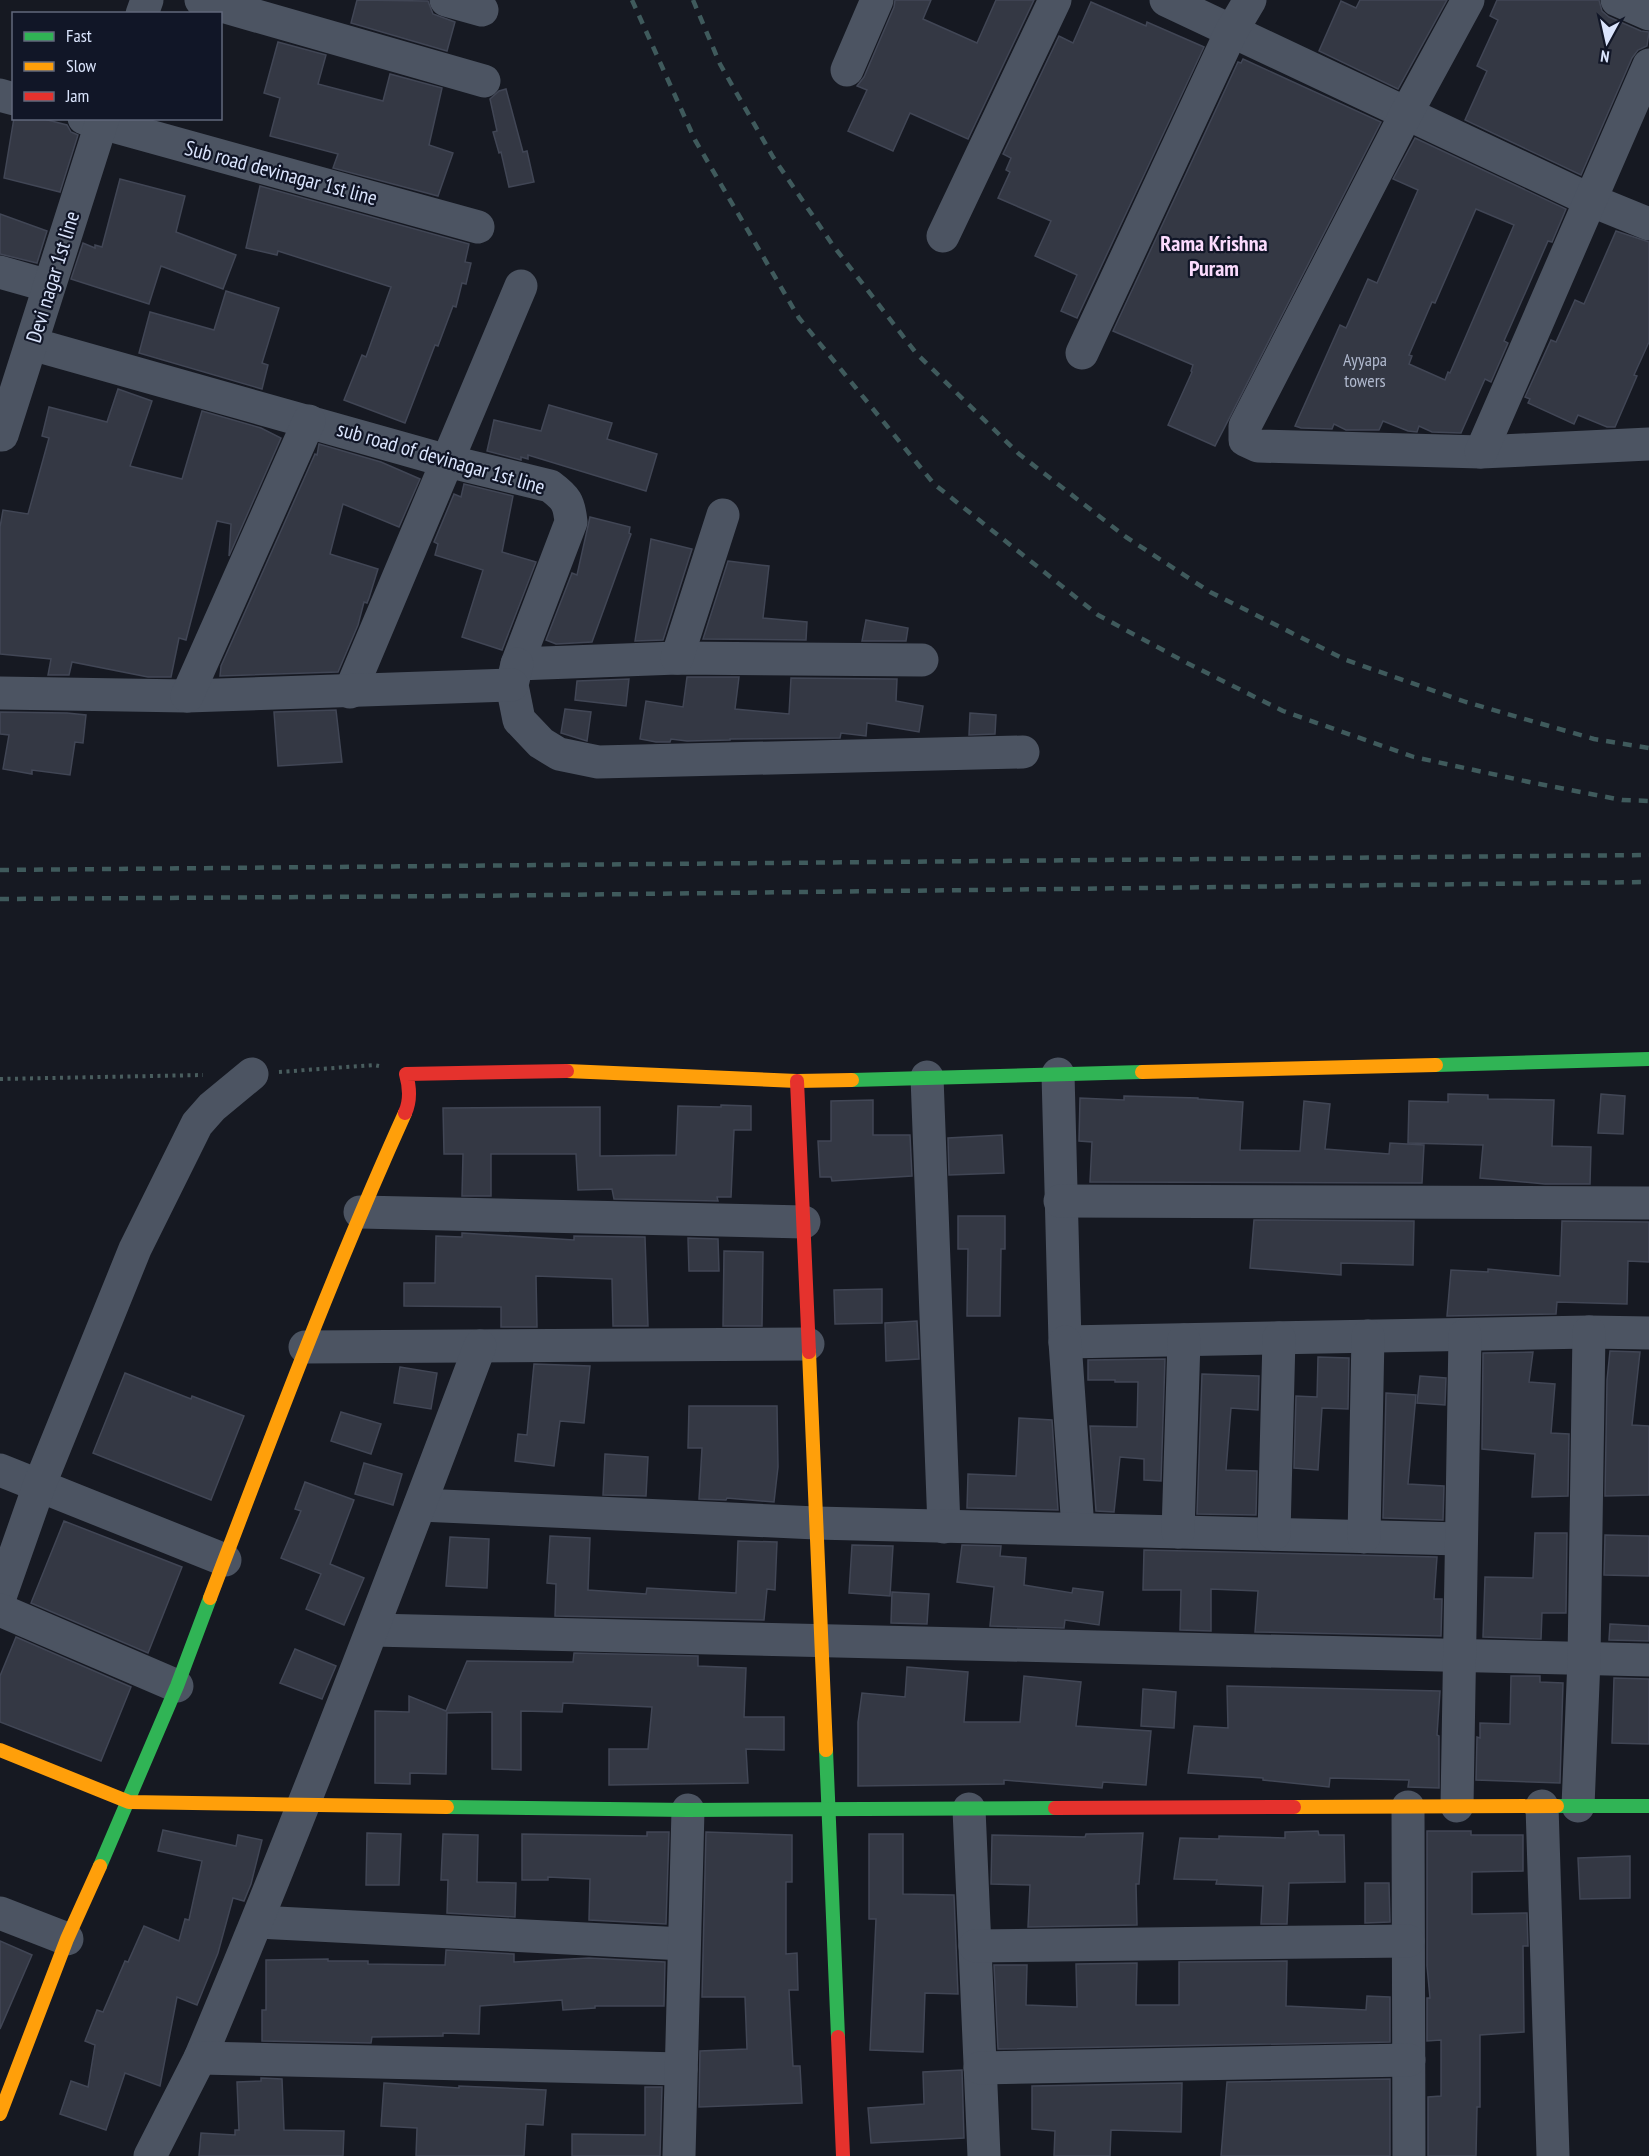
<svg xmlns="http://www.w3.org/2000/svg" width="1649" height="2156" font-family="'PT Sans Narrow',sans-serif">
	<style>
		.building { fill: #343844; stroke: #414655; stroke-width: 1.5; fill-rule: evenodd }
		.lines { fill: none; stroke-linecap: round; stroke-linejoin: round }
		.path { stroke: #495d5e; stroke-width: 4; stroke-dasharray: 3 4.5; stroke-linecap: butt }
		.street { stroke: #4c5462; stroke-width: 33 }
		.fast { stroke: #30b455; stroke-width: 14 }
		.slow { stroke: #ff9f0a; stroke-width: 14 }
		.jam { stroke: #e5322d; stroke-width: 14 }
		.rail { stroke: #3f5a5c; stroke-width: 4.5; stroke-dasharray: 9 8; stroke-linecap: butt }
		.labels { text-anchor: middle; stroke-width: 4.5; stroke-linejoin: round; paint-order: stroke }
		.number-label { font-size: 18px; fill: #b0b9ce }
		.street-label { font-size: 21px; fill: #dae4fc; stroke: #111627 }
		.neighbourhood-label { font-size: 22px; font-weight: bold; fill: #fbdbfd; stroke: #111627 }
	</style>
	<rect width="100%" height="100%" fill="#161922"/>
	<g class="building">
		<polygon points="357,0 428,1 433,14 455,22 447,51 351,23"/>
		<polygon points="895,0 931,0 923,19 977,43 996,0 1034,0 968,139 910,113 893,151 848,131 867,90 857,86 864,77 894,7"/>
		<polygon points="1360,0 1447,0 1398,89 1319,51 1341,1 1356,8"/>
		<polygon points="1497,0 1599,0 1602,11 1609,17 1641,31 1649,32 1647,46 1638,50 1632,58 1581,175 1465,120 1487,71 1477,66 1498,20 1490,16"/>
		<polygon points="1091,2 1146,26 1147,22 1204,47 1077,318 1061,311 1077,275 1035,256 1051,221 998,198 1010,172 1006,170 1011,158 1003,154 1059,36 1073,43"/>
		<polygon points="278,42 326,55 318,84 383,101 390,74 442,88 429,145 453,153 438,196 333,168 338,154 270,136 280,98 264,93"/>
		<polygon points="1243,59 1381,122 1215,446 1168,425 1192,372 1191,371 1193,365 1113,331 1238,62 1241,63"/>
		<polygon points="506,89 523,152 527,151 534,182 509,187 501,152 499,153 493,132 497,131 490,99 499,91"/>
		<polygon points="14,118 40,118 67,125 71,132 78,135 60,192 4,178"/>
		<path d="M1415,138L1566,209L1552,242L1548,241L1504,341L1508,343L1491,382L1485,379L1461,433L1432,432L1419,426L1417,432L1408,431L1383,421L1379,430H1346L1334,424L1332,429L1301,428L1295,426L1340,325L1346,328L1368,279L1377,283L1418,190L1393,179ZM1476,209L1514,225L1450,373L1448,372L1445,380L1409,364L1412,356L1409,355L1432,302L1435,303Z"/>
		<polygon points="120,179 185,196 176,232 236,255 223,289 161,266 149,304 71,279 83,243 95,248 95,245 102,247"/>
		<polygon points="260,186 469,244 465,262 471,263 466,284 462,283 456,307 453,306 438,346 435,345 405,423 344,400 362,355 366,357 391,287 278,251 277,255 246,248"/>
		<polygon points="0,214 47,231 37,263 0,254"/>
		<polygon points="1616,231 1649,242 1649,342 1634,375 1637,376 1615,427 1607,427 1578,415 1574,424 1528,403 1530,399 1525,397 1551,340 1556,342 1575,300 1584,304"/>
		<polygon points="226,291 279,308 262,363 268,365 262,389 139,353 150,312 214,330"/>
		<polygon points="118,389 152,401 130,466 182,479 202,411 261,428 281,438 229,556 231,524 217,521 186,640 179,638 171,677 148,677 72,662 69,675 48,675 51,659 0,654 0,527 3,510 28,514 49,438 42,436 49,407 107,422"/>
		<polygon points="549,405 612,423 607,439 657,454 646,491 528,455 528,459 521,457 521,460 487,451 494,420 541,431"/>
		<polygon points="319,444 381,462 420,479 399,527 343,504 330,554 378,569 369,598 367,603 364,602 358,625 338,672 220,676 221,666 315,454 317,455"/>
		<polygon points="464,484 513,496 502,552 536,562 502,650 462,637 483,570 435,555 438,544 434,542 454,494 461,497"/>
		<polygon points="590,517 630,527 629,533 631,534 592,642 556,644 546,640 572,573 577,575"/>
		<polygon points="651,539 692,549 663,640 635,641"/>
		<polygon points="728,561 769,566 763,618 807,622 806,640 703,639"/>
		<polygon points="866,620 908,628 906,641 862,641"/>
		<polygon points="687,677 739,677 735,709 789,714 791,678 897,679 896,701 923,706 919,732 867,723 866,736 841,733 840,738 730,739 730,740 687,741 671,739 670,742 656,742 640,739 646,701 683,707"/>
		<polygon points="629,679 626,706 575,700 577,681"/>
		<polygon points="565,709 591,712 587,741 561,733"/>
		<polygon points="336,710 342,762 278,766 274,712"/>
		<polygon points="0,712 67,713 86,715 83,743 75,742 70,775 32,770 32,774 3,769 9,735 0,734"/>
		<polygon points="970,713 996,715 995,734 969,735"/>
		<polygon points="1448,1094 1488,1095 1488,1099 1554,1100 1552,1146 1591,1147 1590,1184 1545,1184 1480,1178 1483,1145 1408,1143 1409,1101 1448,1102"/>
		<polygon points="1601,1094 1625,1096 1623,1134 1598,1133"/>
		<polygon points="1124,1096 1198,1098 1198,1099 1243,1102 1240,1150 1300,1151 1304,1101 1330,1104 1325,1149 1389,1154 1390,1143 1424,1145 1422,1183 1090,1182 1092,1142 1079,1141 1080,1098 1124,1100"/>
		<polygon points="873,1100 873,1135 910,1135 912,1176 832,1181 831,1177 820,1177 818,1141 831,1141 831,1101"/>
		<polygon points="721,1105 751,1106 751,1130 734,1130 731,1197 717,1197 718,1201 614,1199 612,1189 578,1190 576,1154 491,1154 491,1196 462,1196 463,1154 444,1154 443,1108 600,1107 600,1156 676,1155 678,1106 721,1107"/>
		<polygon points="1002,1135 1004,1173 949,1175 948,1138"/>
		<polygon points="958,1216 1005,1216 1005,1249 1001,1249 1000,1316 967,1316 968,1249 958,1249"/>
		<polygon points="1254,1220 1414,1221 1413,1265 1341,1263 1341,1275 1250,1268"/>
		<polygon points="1562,1221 1649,1222 1649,1262 1628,1261 1627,1304 1557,1302 1556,1314 1447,1316 1451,1270 1488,1272 1488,1269 1560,1276"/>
		<polygon points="462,1233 574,1240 574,1236 645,1237 648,1326 613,1326 612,1279 536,1276 537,1327 501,1327 501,1307 404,1306 404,1283 435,1283 436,1236 462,1237"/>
		<polygon points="688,1238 718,1239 719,1271 689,1271"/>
		<polygon points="724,1251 763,1252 762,1326 723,1326"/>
		<polygon points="882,1289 882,1323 835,1324 834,1290"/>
		<polygon points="917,1321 919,1359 886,1361 885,1323"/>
		<polygon points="1610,1351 1640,1352 1632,1425 1649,1426 1649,1495 1605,1496 1607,1380"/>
		<polygon points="1533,1352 1529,1382 1555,1384 1551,1433 1569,1434 1568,1496 1532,1497 1535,1454 1482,1449 1483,1353"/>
		<polygon points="1318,1357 1349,1358 1348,1409 1322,1408 1318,1470 1294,1468 1296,1396 1317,1397"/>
		<polygon points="1165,1359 1161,1481 1144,1480 1144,1459 1120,1457 1114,1512 1096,1511 1090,1426 1137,1427 1138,1382 1115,1382 1115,1380 1088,1380 1088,1360"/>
		<polygon points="534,1364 590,1366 584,1423 560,1421 554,1466 515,1461 518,1434 527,1435"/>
		<polygon points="400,1367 437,1373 431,1409 394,1403"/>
		<polygon points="125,1373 191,1399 192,1396 244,1416 211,1500 93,1453"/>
		<polygon points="1202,1374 1259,1376 1258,1410 1231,1408 1226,1470 1257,1471 1256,1515 1197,1514"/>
		<polygon points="1420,1376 1446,1378 1445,1405 1417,1403"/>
		<polygon points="1386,1393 1416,1395 1408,1484 1444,1486 1443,1520 1383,1518"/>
		<polygon points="689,1406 777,1406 778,1467 774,1502 727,1498 726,1500 699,1499 702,1448 688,1448"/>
		<polygon points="341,1412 381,1424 371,1454 331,1441"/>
		<polygon points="1019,1418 1052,1420 1058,1510 967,1508 968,1474 1016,1476"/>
		<polygon points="605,1454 648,1457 646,1496 603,1495"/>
		<polygon points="364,1463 402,1474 393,1505 355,1494"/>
		<polygon points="305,1482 354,1500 330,1564 364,1578 344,1625 306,1609 321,1574 281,1558 301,1511 295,1509"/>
		<polygon points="64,1521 182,1567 148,1653 31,1603"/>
		<polygon points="1535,1533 1567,1533 1566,1613 1542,1613 1541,1639 1483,1637 1485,1577 1533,1578"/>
		<polygon points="1605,1535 1649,1536 1649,1576 1604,1575"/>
		<polygon points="550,1536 590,1538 588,1590 646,1594 647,1588 736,1593 738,1541 777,1542 775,1590 767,1589 764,1620 555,1616 556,1584 547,1583"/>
		<polygon points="450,1537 489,1539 487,1588 446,1586"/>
		<polygon points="852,1545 893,1546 890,1596 849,1593"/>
		<polygon points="962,1545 1001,1546 1000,1556 1026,1558 1024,1585 1072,1593 1073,1588 1103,1592 1099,1625 1065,1620 1064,1628 990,1626 994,1587 957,1582"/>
		<polygon points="1144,1550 1437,1557 1434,1599 1442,1599 1441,1636 1255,1632 1258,1591 1211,1589 1211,1631 1180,1630 1181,1590 1143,1590"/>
		<polygon points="892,1592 929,1594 927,1624 891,1623"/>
		<polygon points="1610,1624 1649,1626 1649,1641 1609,1640"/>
		<polygon points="16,1637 131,1687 101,1761 0,1722 0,1676"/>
		<polygon points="295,1649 336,1666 322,1699 280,1683"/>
		<polygon points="574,1653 698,1656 698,1666 746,1668 744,1717 784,1717 784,1750 746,1749 748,1783 609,1785 609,1749 648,1749 652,1707 563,1703 562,1712 521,1711 521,1770 492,1769 492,1712 447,1713 446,1774 410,1773 410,1784 375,1783 375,1711 409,1712 409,1696 446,1711 467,1661 573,1662"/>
		<polygon points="907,1667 968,1672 964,1722 1020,1722 1024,1676 1081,1682 1076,1726 1151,1731 1146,1785 1103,1782 1102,1788 1004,1780 1004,1784 858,1786 858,1722 862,1693 905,1697"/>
		<polygon points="1511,1676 1540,1676 1540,1682 1563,1683 1560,1783 1476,1780 1477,1737 1480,1738 1480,1723 1510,1724"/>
		<polygon points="1614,1678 1649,1679 1649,1744 1612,1743"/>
		<polygon points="1227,1686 1440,1691 1437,1735 1439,1736 1439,1788 1408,1787 1409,1780 1330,1778 1329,1787 1263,1780 1263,1778 1188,1773 1194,1726 1228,1728"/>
		<polygon points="1143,1689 1176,1692 1174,1728 1141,1726"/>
		<polygon points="163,1830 236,1846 238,1835 262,1840 251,1884 244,1901 233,1898 218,1953 197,2005 177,1997 160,2086 125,2073 106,2130 60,2114 71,2081 88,2087 95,2045 85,2041 97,2010 103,2012 125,1961 128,1962 144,1926 179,1941 185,1919 189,1920 202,1861 158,1851"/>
		<polygon points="1318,1831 1319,1835 1344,1835 1345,1882 1289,1883 1287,1924 1261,1924 1263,1886 1216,1884 1217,1880 1174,1879 1180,1838 1219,1839 1219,1836 1285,1838 1285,1832"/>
		<polygon points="1427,1831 1471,1831 1471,1835 1523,1835 1523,1871 1472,1872 1472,1914 1527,1913 1528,1946 1523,1946 1524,2032 1480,2035 1480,2107 1477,2107 1476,2156 1428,2156 1428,2097 1441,2096 1441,2040 1427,2041 1427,1998 1430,1998 1427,1966"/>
		<polygon points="647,1832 669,1832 666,1924 589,1920 590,1879 548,1877 548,1880 522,1880 522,1834 647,1836"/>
		<polygon points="706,1832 792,1835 792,1882 786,1882 786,1954 797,1953 798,1990 789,1990 793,2066 800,2066 802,2103 699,2107 700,2051 747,2049 745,1997 702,1997"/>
		<polygon points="367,1833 401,1834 399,1885 366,1885"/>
		<polygon points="1143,1833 1139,1884 1136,1884 1137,1925 1028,1927 1030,1885 991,1884 992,1835 1085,1837 1086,1834"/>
		<polygon points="443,1834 478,1835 477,1882 516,1883 515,1917 447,1913 448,1880 441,1880"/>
		<polygon points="869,1834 903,1834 903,1894 954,1895 958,1994 925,1993 923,2052 870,2050 876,1919 869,1919"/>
		<polygon points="1630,1856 1630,1898 1580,1899 1578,1858"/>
		<polygon points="1365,1883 1389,1883 1390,1922 1365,1923"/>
		<polygon points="0,1941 32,1955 0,2029"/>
		<polygon points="446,1950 514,1954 514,1962 589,1958 665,1962 664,2006 595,2006 595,2008 563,2010 562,2000 480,2006 479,2034 443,2033 443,2036 372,2037 371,2043 262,2041 262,2010 266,2010 266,1960 328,1959 328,1961 368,1961 368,1964 445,1965"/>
		<polygon points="1287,1961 1286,2006 1366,2010 1367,1996 1390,1997 1390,2042 998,2049 994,1965 1027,1965 1026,2005 1077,2007 1076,1964 1137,1963 1136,2005 1179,2005 1179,1962"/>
		<polygon points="962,2070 964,2138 871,2143 868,2108 924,2104 923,2072"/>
		<polygon points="261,2078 282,2079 284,2130 344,2131 343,2156 199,2156 201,2133 235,2135 235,2130 239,2130 237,2082 261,2081"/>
		<polygon points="1390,2079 1390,2156 1221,2156 1227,2082"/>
		<polygon points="384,2083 459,2088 459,2086 546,2090 543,2125 526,2124 524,2156 416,2156 417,2128 381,2126"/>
		<polygon points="1182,2083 1181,2132 1111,2130 1110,2156 1054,2156 1055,2131 1032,2129 1032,2086"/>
		<polygon points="645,2087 662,2087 660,2156 572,2156 572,2134 645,2135"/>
	</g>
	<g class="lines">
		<g class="path">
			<polyline points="279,1072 374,1065 379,1066"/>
			<polyline points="0,1079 203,1075"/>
		</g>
		<g class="street">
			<polyline points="201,0 484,81"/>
			<polyline points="446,0 482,10"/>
			<polyline points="1166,0 1590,200 1649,224"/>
			<polyline points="1468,0 1406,114 1245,426 1245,440 1258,446 1481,452 1649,444"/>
			<polyline points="1617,0 1649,14"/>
			<polyline points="142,14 147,0"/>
			<polyline points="847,70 877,0"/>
			<polyline points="0,95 14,99"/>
			<polyline points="84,118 478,227"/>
			<polyline points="943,236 1055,0"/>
			<polyline points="0,272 49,286"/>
			<path d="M32,344L447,461L550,486C566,498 569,502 571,522L517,664L677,658L922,660"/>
			<polyline points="1082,353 1231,32 1250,0"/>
			<polyline points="0,435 2,435 103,118"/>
			<polyline points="1481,452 1649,65"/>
			<polyline points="677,658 723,515"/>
			<polyline points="517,664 512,685 519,720 541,743 559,754 598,762 1023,752"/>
			<polyline points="350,692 521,286"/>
			<polyline points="0,693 187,696 512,685"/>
			<polyline points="187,696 309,421"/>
			<polyline points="1058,1074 1065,1342 1589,1332 1649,1333"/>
			<polyline points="927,1077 944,1527"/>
			<polyline points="1060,1201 1649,1203"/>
			<polyline points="360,1212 804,1222"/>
			<polyline points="1065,1342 1078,1529"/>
			<polyline points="305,1347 808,1344"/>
			<polyline points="0,1470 225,1560"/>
			<polyline points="420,1505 816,1523 1461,1539"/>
			<polyline points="1178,1532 1184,1340"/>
			<polyline points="1274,1534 1279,1338"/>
			<polyline points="1364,1537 1368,1336"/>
			<polyline points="0,1597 39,1486 135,1249 197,1124 212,1107 252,1074"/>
			<polyline points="0,1610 177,1686"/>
			<polyline points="373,1630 1649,1660"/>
			<polyline points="1457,1806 1465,1335"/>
			<polyline points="1542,1806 1553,2156"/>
			<polyline points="1578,1806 1584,1659 1589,1332"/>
			<polyline points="1408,1807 1409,2156"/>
			<polyline points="969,1809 984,2156"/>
			<polyline points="0,1913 67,1939"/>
			<polyline points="258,1922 684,1944"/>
			<polyline points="975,1946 1408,1941"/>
			<path d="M200,2058C299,1823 390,1584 480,1346"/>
			<polyline points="980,2068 1409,2060"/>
			<polyline points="150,2156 200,2058 681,2069"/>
			<polyline points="679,2156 688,1810"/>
		</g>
		<g class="fast">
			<polyline points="1436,1065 1649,1059"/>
			<polyline points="852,1080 1142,1072"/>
			<polyline points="826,1750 838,2037"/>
			<polyline points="1557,1806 1649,1806"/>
			<polyline points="447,1807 688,1810 1055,1808"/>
			<polyline points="100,1866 177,1686 210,1598"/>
		</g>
		<g class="slow">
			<polyline points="567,1071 797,1081 852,1080"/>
			<polyline points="1142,1072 1436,1065"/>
			<polyline points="809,1352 826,1750"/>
			<path d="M210,1598C272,1435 333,1272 405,1113"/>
			<polyline points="0,1750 129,1802 447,1807"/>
			<polyline points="1294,1807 1557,1806"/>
			<polyline points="0,2114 67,1939 100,1866"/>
		</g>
		<g class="jam">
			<polyline points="797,1081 809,1352"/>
			<path d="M405,1113C411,1100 410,1088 406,1074L567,1071"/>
			<polyline points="1055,1808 1294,1807"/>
			<polyline points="838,2037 843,2156"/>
		</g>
		<g class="rail">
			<polyline points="632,0 695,140 799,318 934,484 1098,615 1187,663 1283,711 1414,757 1534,783 1622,800 1649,801"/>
			<polyline points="693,0 720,64 773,157 832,244 916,353 1019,454 1126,537 1210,592 1346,660 1466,702 1594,739 1649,748"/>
			<polyline points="0,870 1649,855"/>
			<polyline points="0,899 465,896 1649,882"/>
		</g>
	</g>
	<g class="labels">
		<g class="number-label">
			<text x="1365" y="366">Ayyapa<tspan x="1365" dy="21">towers</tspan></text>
		</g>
		<g class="street-label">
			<text transform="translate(281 173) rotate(15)" y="7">Sub road devinagar 1st line</text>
			<text transform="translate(53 277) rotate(-73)" y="7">Devi nagar 1st line</text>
			<text transform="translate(441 458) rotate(16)" y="7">sub road of devinagar 1st line</text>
		</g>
		<g class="neighbourhood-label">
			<text x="1214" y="251">Rama Krishna<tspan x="1214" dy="25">Puram</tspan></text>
		</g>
	</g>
	<rect x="12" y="12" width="210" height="108" fill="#111627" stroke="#61687c" stroke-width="1.5"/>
	<rect x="24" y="32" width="30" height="9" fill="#30b455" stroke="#61687c" stroke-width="1.5"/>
	<text x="66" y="42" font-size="18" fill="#dae4fc">Fast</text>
	<rect x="24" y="62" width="30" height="9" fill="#ff9f0a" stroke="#61687c" stroke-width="1.5"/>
	<text x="66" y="72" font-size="18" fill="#dae4fc">Slow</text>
	<rect x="24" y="92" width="30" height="9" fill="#e5322d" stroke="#61687c" stroke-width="1.5"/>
	<text x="66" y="102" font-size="18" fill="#dae4fc">Jam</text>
	<g transform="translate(1607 42) rotate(188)" stroke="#111627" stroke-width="4.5" paint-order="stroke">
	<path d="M0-4.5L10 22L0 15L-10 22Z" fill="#dae4fc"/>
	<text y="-9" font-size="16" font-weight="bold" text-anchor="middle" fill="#dae4fc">N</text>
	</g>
</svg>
